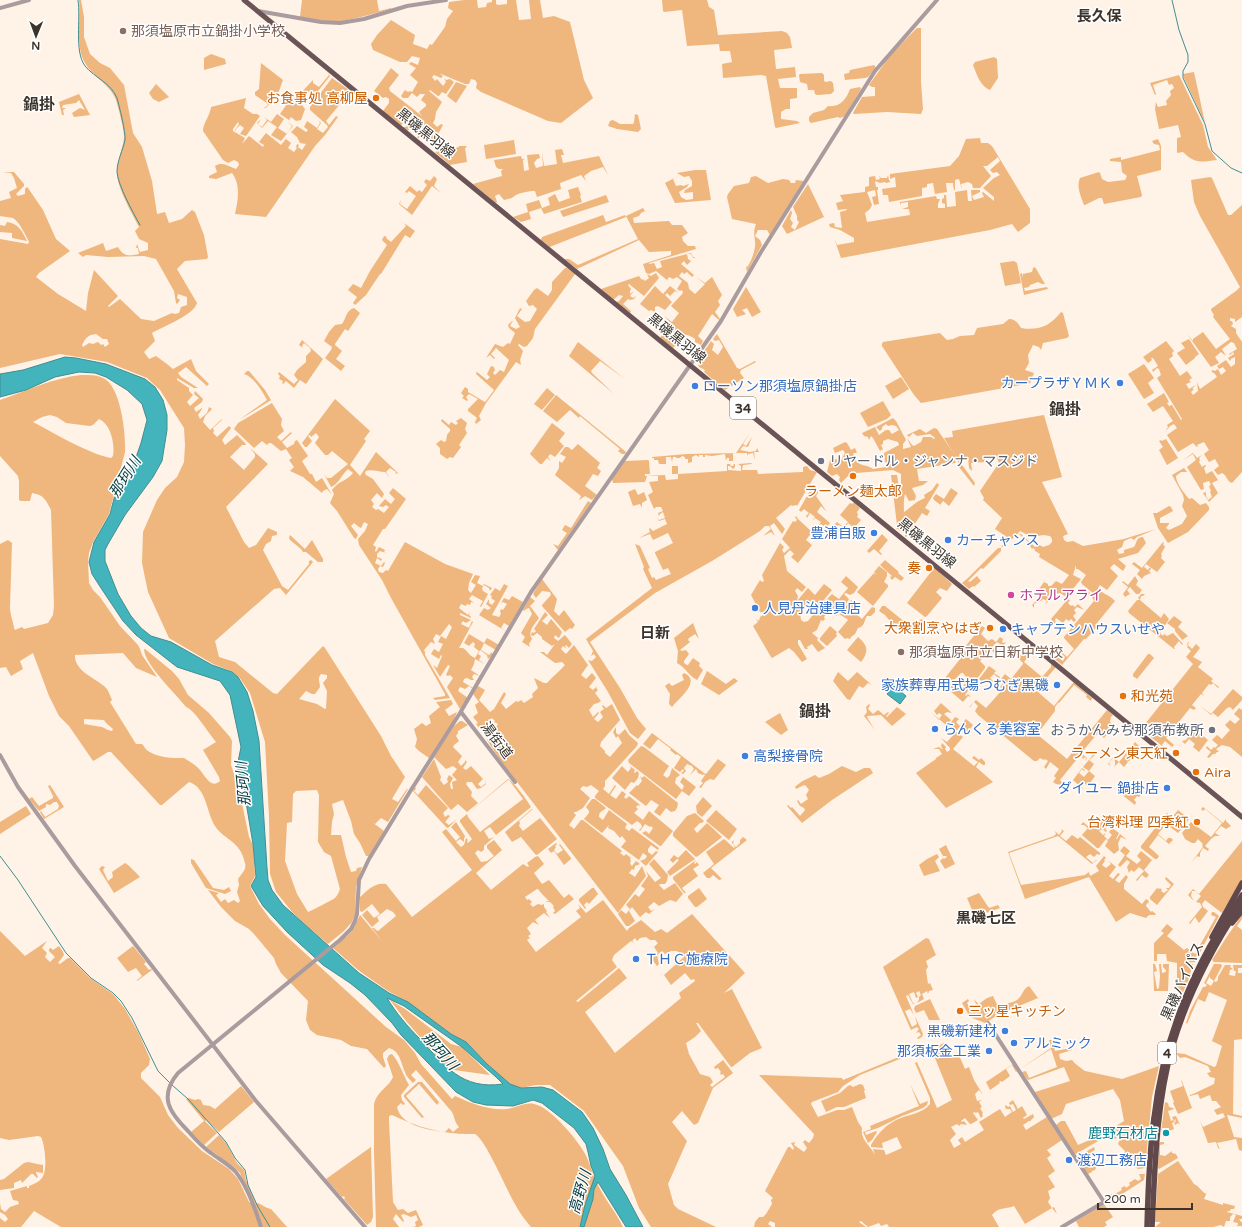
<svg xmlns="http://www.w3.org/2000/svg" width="1242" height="1227" font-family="'Varela Round','Noto Sans JP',sans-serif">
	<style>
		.green { fill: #efb67d; fill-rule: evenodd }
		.water { fill: #43b4bc; stroke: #418e91; fill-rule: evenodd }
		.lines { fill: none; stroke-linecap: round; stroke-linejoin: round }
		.stream { stroke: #418e91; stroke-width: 1 }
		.tertiary { stroke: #aa9c9e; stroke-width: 4 }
		.primary { stroke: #6b5457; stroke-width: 5 }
		.trunk { stroke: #60484b; stroke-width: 5.5 }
		.education-dot { fill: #8d6e63; stroke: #fff; stroke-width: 1.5 }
		.food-dot { fill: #e8710a; stroke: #fff; stroke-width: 1.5 }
		.shop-dot { fill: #3f7fe0; stroke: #fff; stroke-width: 1.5 }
		.worship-dot { fill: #6b7280; stroke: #fff; stroke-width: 1.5 }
		.hotel-dot { fill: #d1479c; stroke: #fff; stroke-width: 1.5 }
		.culture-dot { fill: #0f9aa8; stroke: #fff; stroke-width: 1.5 }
		.labels { text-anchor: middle; stroke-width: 3; stroke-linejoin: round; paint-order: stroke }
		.shield { fill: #fff; stroke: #76716b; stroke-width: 1 }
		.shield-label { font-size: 13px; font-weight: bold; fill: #3c342c }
		.education-label { font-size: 14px; fill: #785e54; stroke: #fff; text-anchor: start }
		.food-label { font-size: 14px; fill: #c56008; stroke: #fff; text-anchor: end }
		.street-label { font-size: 14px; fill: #3c342c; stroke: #fff }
		.shop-label { font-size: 14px; fill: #366cbe; stroke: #fff; text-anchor: start }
		.worship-label { font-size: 14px; fill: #5b616d; stroke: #fff; text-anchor: start }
		.hotel-label { font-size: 14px; fill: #b23c85; stroke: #fff; text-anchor: start }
		.culture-label { font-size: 14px; fill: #0d838f; stroke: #fff; text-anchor: end }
		.neighbourhood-label { font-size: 15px; font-weight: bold; fill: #3c342c; stroke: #fff }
		.water-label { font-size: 15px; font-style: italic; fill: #083d40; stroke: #fff }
		.quarter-label { font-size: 16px; font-weight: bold; fill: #3c342c; stroke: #fff }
	</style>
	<rect width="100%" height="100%" fill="#fff2e6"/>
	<g class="green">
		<path d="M79,0H81L84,17V37L90,54L100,63L110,68L124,85L133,133L142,147L152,181L157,214L165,212L169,223L182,219L192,210L195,212L204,235L208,257L207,259L185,261L177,269L197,303C194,315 162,327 152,333L155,341L144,352L149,359L156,356L167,364L173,369L191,359L196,371L209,384L205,388L207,386L186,367L178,373L181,377L198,388H194L177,378V380L189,388V391L193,395L187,402L190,406L199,398L194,394L195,391L203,399L202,402L194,408L196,412L202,408V409L198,415L200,419L207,413L209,407L212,409L205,416L203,422L210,430L222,419V420L213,428L214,431L213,433L217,437L229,426L231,428L222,440L225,445L237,435L245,443L246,445H242L230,457L244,470L255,457V454L250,448L268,464L226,507L244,542L249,548L256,545L268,528L277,532V535L272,536L271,541L266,544L263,550L282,586L288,590L309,564V561L311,560L313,562L286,595L280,588L274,589L215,641L219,657L235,662L273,693L277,694L323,646L325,648L381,736L391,756L405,777L392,799L398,802L407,789H408L388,822L381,818L375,824L372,822L384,831L369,856H366L360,843L354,834L351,821L343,800L332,804L334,814L332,822L331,835H341L346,857L351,872L356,871L357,868L362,867L356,887L355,915L352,922L344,931L328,944L307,926L293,913L276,892L270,874L269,816L265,742L250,693L239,677L231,671L213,664L169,638L148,592L142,563L143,532L157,500L165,488L177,477L184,462L185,445L184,428L160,390L147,378L107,362L60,354L0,368V239L28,244L29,242C26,236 19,221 13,218C9,217 4,217 0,216V201L11,198L9,192L17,188L14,178L11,173L3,172H14L24,184V186L16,194L18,196L25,194V189L27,187L28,188L43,210L56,239L70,251L39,273L36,277L58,294L86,311L88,293L94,270L118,296L108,306L109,307L120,299L141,319L154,321L172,313L175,314L179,313L181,307L187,305V297L178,294L177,298L180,300L177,304L176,303L174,291L156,259L144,256L108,257L86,255L83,257L78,253L103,243L106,251L118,247C124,257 128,256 139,254L138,248H136L137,244L140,252L148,250V243L139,239L135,231L139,227C132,213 116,186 117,171C117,160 123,149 124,138C125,131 118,107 116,100C110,84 93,77 85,63C75,46 81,20 79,0ZM96,334L103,339H107L109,344L105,347L103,344L101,345L98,342L93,344L89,343L83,347L82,345C86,337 88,335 96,334ZM321,674L327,675V678L323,683L327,691L326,708L325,709L317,704L299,699L306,691L312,694H315L320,687C320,682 317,679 321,674ZM317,790L319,795L318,842L324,852L331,856L340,889C339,892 337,896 335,898C332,900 311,911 308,912L297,894L285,861L287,823L292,822L293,794L296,791Z"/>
		<polygon points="302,0 377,0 379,11 391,8 391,9 361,17 338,22 329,22 300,17"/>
		<polygon points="464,0 477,0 478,8 486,7 487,3 492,2 492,0 496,0 496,4 498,5 507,4 507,0 516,0 519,20 520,20 531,19 529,0 540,0 543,18 554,16 570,22 584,80 593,98 592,99 561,123 548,121 481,92 476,88 477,83 475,80 471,79 469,84 465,84 441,74 440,74 443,76 441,78 434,75 432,77 435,81 437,79 443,86 446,82 444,78 446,80 450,79 454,82 446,94 442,92 439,96 438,96 430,90 429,91 442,102 436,112 435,119 433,123 437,127 441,124 443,125 435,140 432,140 423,132 419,138 417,138 422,131 418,128 414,130 411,128 407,131 402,127 406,127 407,125 406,124 404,125 406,121 405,120 403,122 401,126 383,111 389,103 389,99 386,97 383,98 374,91 391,68 399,75 389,88 390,91 422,116 419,112 426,106 426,104 421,100 425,94 420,94 417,97 412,93 408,98 403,98 401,96 405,90 408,92 410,91 412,92 418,82 410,75 416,68 409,64 411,62 418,65 420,58 412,56 407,62 400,62 373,50 371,44 377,35 391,20 415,35 413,44 427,49 430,44 432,45 445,27 447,19 453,11 448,8 449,2"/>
		<polygon points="662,0 707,0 709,7 714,10 718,35 782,31 787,33 790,37 792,48 774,50 776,69 795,67 796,77 778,79 780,88 797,88 797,98 790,99 790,109 786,109 781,112 781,119 797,121 800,123 776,128 775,127 766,76 761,75 723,78 722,64 732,62 730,51 720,51 719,44 687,46 682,10 664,12 663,11"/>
		<polygon points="917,28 921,28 921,82 923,109 921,114 887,112 854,114 853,113 862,97 875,96 875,87 872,87 869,85 891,54"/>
		<polygon points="211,54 225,59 226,64 204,70 204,58"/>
		<path d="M994,57L997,59L998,78L990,90C980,86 977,75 973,65L975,62Z"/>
		<polygon points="261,63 283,80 279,91 266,108 263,107 266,107 268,104 255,95 255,92 259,89"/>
		<polygon points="874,65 876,68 868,77 865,78 845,80 844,74 849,73 850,70"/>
		<polygon points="327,71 330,76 314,96 309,92 299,101 305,109 301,120 296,121 291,117 289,120 280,114 292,97 297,97 313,80 313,83 319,87 329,75"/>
		<polygon points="1194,72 1205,123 1184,78 1183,74"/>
		<polygon points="822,73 824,75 824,81 826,82 831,81 833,83 834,91 831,94 817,95 815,94 814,90 808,90 807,84 800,82 799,75 800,74"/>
		<path d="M1179,75L1203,125L1208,147L1217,160C1201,162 1195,164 1183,152L1177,153V138L1181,137L1178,125L1159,129L1155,109L1156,102L1158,107L1167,105L1166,101L1171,95L1170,91L1174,88L1172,84L1169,85L1167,80L1153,85L1156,94L1155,95L1150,83Z"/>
		<path d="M332,78L349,90L346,94L345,98L326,121L329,125L336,116L338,117L325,135L315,146L266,217L235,214C238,200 241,185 232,173L216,179L209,178V176L217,172L215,166C223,161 229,167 236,169L239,165L238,162L234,160L228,163L223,160L203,131C203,123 210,116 211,107L246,98L244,108L253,114H257L260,116L246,136L240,134L244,128L240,125L236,129V131L235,130L239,124L238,122L233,129V131L245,138L242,144L249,136L263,147L264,145L259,142L266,133L281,145L286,139L291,143L288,148L294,152L297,148L296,147L297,144L299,145L298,147L302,150L306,144L300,143L297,137L291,132L297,126L306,132L308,130L304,127L307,121L317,128L320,123L318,120L321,123L317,129L323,133L328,127L327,125L310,110V107Z"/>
		<polygon points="456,82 467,86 456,103 447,96"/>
		<polygon points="156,84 169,97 159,102 153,99 149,93"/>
		<path d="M860,87L861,89L845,116L840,118L838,117L811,123L809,121V117L813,113L824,110L828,106C840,108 847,98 850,89Z"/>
		<polygon points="79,94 90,115 74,117 72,113 80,108 85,110 79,100 76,103 63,105 62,108 66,108 63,110 64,115 62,115 59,102"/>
		<polygon points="277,114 284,119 278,128 287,134 292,126 287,122 293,126 281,141 271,135 277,127 268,121 262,128 257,123 261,119 258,124 262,127 267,120 264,117 271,122"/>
		<polygon points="635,114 638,115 641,129 638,132 617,129 608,126 610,121 613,120 620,124 633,124 634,122"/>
		<polygon points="980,138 981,143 988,143 992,146 1030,209 1030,223 1018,232 1012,224 990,230 841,258 834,238 837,245 854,242 854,238 840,230 830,227 829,224 834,223 835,227 842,228 840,212 847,210 846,209 838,210 836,203 843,201 840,195 865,192 865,187 869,186 869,177 875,176 876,180 880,179 879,176 881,178 887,178 888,175 889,180 890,181 890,182 886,183 885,182 880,183 875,181 876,187 878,187 878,190 877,190 879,204 874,205 872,197 876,196 875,190 867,192 872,205 870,209 865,213 867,222 910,215 909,209 902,209 908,207 908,202 901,203 900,205 900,202 936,196 937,199 940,199 938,204 938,208 945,208 945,204 942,203 942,199 944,198 944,195 946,195 947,207 956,206 955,192 967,190 968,201 972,201 971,190 980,190 980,192 972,196 974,200 984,197 982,193 983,192 994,201 994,197 983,188 994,178 1000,175 997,172 993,173 990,170 1000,161 998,157 987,166 983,166 991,176 980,188 973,188 972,184 968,182 961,184 962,190 959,179 955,180 955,189 954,191 953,183 946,183 947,192 935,194 933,183 927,184 927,187 922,188 922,196 889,202 888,195 883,195 882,189 896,187 895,177 890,179 890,174 950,166 959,156 966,139"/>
		<path d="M1158,139L1161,146V170L1137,176L1142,195L1141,197L1104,204L1102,198H1099L1085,205H1084C1081,197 1076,186 1080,178L1099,172L1100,173L1102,179L1108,182L1125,180L1127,176L1122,172L1121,162L1110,161V159L1121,157V160L1160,150L1159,145L1154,144L1152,141Z"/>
		<polygon points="514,140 516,154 486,159 484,145"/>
		<polygon points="460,146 466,146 467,147 465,148 467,162 450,165 435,152 454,149"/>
		<path d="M562,149L564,155H561L563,163L599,156L608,175L603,167L591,171L584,176L586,181L581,175L560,183L561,189L537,197L535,191C527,191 517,193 512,198L504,200L499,194L495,196L497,202L496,203L473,184L502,176L501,171L503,169H499L496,167L494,160L521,156L522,159H525L523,160L524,171L529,170L527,155L539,154L540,158L537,159L534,163L536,168L543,166L542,152L544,166L557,164L555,150Z"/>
		<polygon points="695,170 706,170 711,200 675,203 665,183 678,176 673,179 676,186 681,185 683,186 689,184 687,187 679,192 681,197 686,200 693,199 693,192 684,193 685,190 692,186 692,181 689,176 684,177 677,173"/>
		<polygon points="434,176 437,179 434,186 441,193 432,186 412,215 399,204 401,200 400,204 407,209 416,196 409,191 407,193 405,192 410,186 417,192 419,190 422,192 427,185 424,182 426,179 430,181"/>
		<path d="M756,176L768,183L783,179L789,180L791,183H795L796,180L804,181L770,235L767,230H758L755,236L760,240L762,245L747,272L746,267L748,266C751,261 754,254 755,247C756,237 752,235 756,224L732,219L727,197L728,194L734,186L749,183L751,177Z"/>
		<path d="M1210,177L1212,178L1228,215H1231L1242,205V317L1235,322V319L1230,318V321H1232L1233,324L1231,326L1236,329V333L1242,342V472L1232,483C1227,482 1227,475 1222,473L1218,475L1214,470L1219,466L1215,459L1209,462L1204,454L1209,450L1204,442L1197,445L1198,447H1197L1193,443L1178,452L1167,435L1177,428L1174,424L1170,426L1165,432L1168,427L1167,425L1173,421L1163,406L1153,412L1147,404L1164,393L1169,402L1167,403L1169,406L1172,405L1181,420L1182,419L1157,378L1161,375L1159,369L1157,368L1153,372L1152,370L1158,366L1153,358H1151L1152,360L1148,363L1143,357L1166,341L1174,351L1172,353L1173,356L1169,359L1180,376L1187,371L1192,378L1189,380L1191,382L1186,384L1189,389L1196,385L1192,389H1194L1191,392L1193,395L1198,391L1197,382L1200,389L1217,377L1215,374L1211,371L1213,370L1215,371L1218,369L1221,375L1226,371L1223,367L1219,369L1217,366L1226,360L1231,367L1235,364V357L1231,359L1230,361L1228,358L1234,354L1233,352L1230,355L1229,354L1237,349L1234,343L1231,342L1222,349L1226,356L1221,352L1215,357L1219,363L1211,367L1187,334L1193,341V339L1203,332L1216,349L1230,339L1213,317L1214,315L1211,310V309L1236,291L1240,287L1200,216L1194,202L1191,180Z"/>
		<polygon points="808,184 824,217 787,234 782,226 791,210 792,213 790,219 793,223 791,227 795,230 799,222 797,220 797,216 793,207"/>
		<polygon points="578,187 581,195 580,196 582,202 544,214 541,208 529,212 531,219 521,222 513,217 528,212 526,204 539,200 542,208 550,205 548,198 555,194 559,202 570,198 568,190"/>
		<polygon points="606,195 609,202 563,217 560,211"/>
		<path d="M643,208L645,211L641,213L639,216L633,218L634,223C646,222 657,222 669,221L672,225H682L688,233L682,237L683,241L688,246H695L696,249L649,263V264L654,263L657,269L662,267L660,261L691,253L693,257L696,258H693L691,254H687L688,259L691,261L687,265L684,261L681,264L694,275L692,277L687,272L684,274L682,272L679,276L688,283L689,289L695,294L705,284L696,277L705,283L712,277L722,295L718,301L720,305L715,312L720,319L719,320L712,314L698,336L703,341L701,345L695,342V339C689,335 683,332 678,339V343L673,348L660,338L671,323L664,316L672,322L679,313L671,306L683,293L682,290L680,291L677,289L682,281L677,277L673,279L669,277L667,280L656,271L649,274L646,273L643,264L671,255V251L649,252L639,240L577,269L564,259H569L578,265L638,239L626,216Z"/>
		<polygon points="603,215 606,222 625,215 626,217 552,246 550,247 541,240 542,237"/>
		<path d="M7,222C18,223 23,232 27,241L12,238V233L0,232V225L5,226Z"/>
		<polygon points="404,223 415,231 410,238 405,235 381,274 380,274 366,295 355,305 353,303 357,297 348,290 353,284 361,288 370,271 387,245 382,240 384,236 387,237 386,238 391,242 406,226"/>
		<polygon points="1014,261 1017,263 1021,283 1005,286 1000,263"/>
		<polygon points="1035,267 1045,284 1042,284 1038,282 1030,285 1029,287 1024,288 1025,291 1047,287 1048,289 1024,295 1020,274 1022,273 1023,278 1023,274 1032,272 1033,268"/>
		<polygon points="565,268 567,268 575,274 535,329 533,338 527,346 524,347 519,344 518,345 523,351 520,360 521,365 516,362 486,403 479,416 481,420 476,424 475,422 477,418 468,411 468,409 478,399 469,394 466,397 468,400 467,401 462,398 464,396 461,393 465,387 468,389 468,392 485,402 486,401 494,390 476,374 477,371 477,372 487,380 490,377 487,374 491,366 494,367 495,370 493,373 495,375 500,370 504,372 509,360 496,348 491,354 495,358 494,359 490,355 486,358 495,344 503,347 508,343 510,344 515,333 509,328 508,325 512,321 513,322 512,322 510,326 516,329 520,327 515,318 520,308 522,309 517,316 525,322 530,321 537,309 533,305 529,306 526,301 534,290 537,288 548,296 552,290 552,282"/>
		<polygon points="656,273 659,278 644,296 629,284 628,285 631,289 630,291 630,294 634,291 630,296 633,298 636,296 634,299 630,300 628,299 623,304 631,311 630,313 616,302 619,301 623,296 619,295 613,300 601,289 639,276 642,280 643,279 645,281 649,278 647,274 651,276"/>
		<polygon points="655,286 663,294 670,286 679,293 675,291 670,296 667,293 665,295 672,302 665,310 658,306 655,307 655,312 651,310 649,311 640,304"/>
		<polygon points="746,287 761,312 752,317 747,308 742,310 746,314 737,317 733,309"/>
		<path d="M354,308L360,313L348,331L345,329L335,344V345L342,351L336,359L345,366L341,371L325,358L331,350L332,347L324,341L329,332L335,325L342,324C346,319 346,310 354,308Z"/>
		<path d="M1061,312L1063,313L1069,336L1067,338L1043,343L1041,350L1039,347L1033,345L1028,355L1029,363L1025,370L1034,373L1030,383L1026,384L921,403L914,395L882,346V344L883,342L940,333L947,340L953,339L960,336L974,335L977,328L1003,324L1009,319C1015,319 1018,323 1021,328C1039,331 1050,326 1061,312Z"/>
		<path d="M717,334L737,368L740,369L755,361L756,362L741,370L740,373L744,378L725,390L704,372L705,370L699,367C696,359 707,348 711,341L714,344L712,350L718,355L723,347L719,340L715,341L713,339Z"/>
		<polygon points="1189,339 1199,354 1195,357 1195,358 1186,365 1177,353 1185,348 1181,343"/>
		<polygon points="302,340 323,359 306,384 300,380 294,388 286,381 283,384 282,383 283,381 279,379 280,376 278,374 279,372 294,384 298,380 294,375 297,370 306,362 306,356 311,351 310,348 304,343 302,346 303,348 299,345"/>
		<polygon points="578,342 625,379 600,361 591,371 592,373 614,394 569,356"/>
		<polygon points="1144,364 1154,378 1148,383 1154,393 1144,399 1128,374"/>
		<path d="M247,371H249L265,390L271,400L239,420L267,400C262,391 254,377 244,374Z"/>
		<path d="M81,375C89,375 97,374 105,379C121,389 126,434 125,452L109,514L93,542L89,553L88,561L89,583L93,590L100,597L120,626L138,645L140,649L142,655L157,677L136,668L123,653L75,655C74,672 98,679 106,688C109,691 110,696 112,700L110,702L136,744H142C144,746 146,750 148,751C158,758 173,758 184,758C190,762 196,765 200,770C206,777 211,789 220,781L219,777L203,750L216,742C209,734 195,710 186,707C176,694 144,664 144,649H145L172,671L179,679L188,695L209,713L230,737L232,741L231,765L239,789L249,837L253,845L254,857L255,876L250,886L259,904L270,919L285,935L386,1027L404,1040L415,1053L421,1064L452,1099L455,1096C471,1103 489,1111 507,1109C516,1108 525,1102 534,1104C550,1107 576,1138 584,1152C590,1162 592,1174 598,1185C605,1200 616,1212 623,1227H584L594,1195V1189L596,1183L595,1179L585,1205L580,1227H531C525,1220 519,1212 515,1204C507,1191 486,1140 475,1134C445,1135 419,1128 392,1115L389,1116V1121L393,1202L398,1210L403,1209L408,1213L416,1210L423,1225L419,1227H413L416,1226L415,1222L418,1220L416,1215L411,1217L404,1214L401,1215L404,1221L403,1222L396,1214L393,1219L399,1227H376L374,1151V1104C378,1090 388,1088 393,1077L387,1059L389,1055L392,1054C400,1063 403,1075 409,1085L401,1095L402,1100L405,1104L403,1105L401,1103L397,1107C401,1126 429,1130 445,1132L449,1128L453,1132L459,1127C454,1121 455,1118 452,1112L416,1070L411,1075L416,1080L413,1083C410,1080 406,1076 405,1072C401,1063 400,1051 389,1048L383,1053V1057L386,1066L384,1068L367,1049L351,1046L341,1040L317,1035L310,1030L306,1020L308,1001L281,973L276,964L274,958L254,934L249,929L235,921L221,907L208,890L219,893L216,895L221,902L225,899L228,903L234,900L238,903L240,901L237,892L239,885L238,879C241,874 247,870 245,863C240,840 225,841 215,826C206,812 207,788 189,782L162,805H160L111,752H108L95,760L93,761L91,758L69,726L59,716L49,696L33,653L20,661L23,669L11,676L6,667L0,668V544L8,540L12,543L10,607C10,615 13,620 14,628L15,630L22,627L24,629L48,623L53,615L54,606L51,510C46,500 44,495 32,493L30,501H21L19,500V481L18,476L0,456V400C26,391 53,378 81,375ZM50,415L57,417L66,423L90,426L93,425L99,419C111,424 115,444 113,456L111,458C89,454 54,433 33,422L42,417ZM84,719L104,720L106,723L113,729L112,731L108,730L102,727L84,724Z"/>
		<polygon points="901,377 909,389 893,399 885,386"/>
		<polygon points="547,388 555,395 542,410 534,404"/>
		<polygon points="556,395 626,452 625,454 622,454 618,451 620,449 580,416 579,418 570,410 557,422 543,411"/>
		<path d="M335,399L370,431L364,439L366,441L350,465L360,476L376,452L399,474L397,473L395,474L396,472L390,468L386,472L390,478L385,472C379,472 371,469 366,471L365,473L366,475L373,479L384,494L382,498L377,493L371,500L374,504L372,507L376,510L378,509L384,513L389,507L386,505L383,507L379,506L385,499L391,504L395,499L389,493L393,488L406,499L385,529H383L373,545L376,547L375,551L376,552L379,547L385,550L384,552L386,553L380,551L377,554V557L382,559L381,561L377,558L375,563L381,566L384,562L385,563L383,567L380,566L378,569L379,572L383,573L386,570L388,571L405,542L445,564L473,574L469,583L468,590L471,593L476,585L471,582L475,575L480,576L477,583L483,586L484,584L492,588L490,591L489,588L484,585L482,588L483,591L488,594L481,607L480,606L483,601L472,595L469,599L474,603L471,602L470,605L467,604L466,606L461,604L459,608L468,615L470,612L469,615L471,617V618L460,613V615L471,620L466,623L463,621L461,624L469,628L472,621L473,622L459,648H463C468,651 469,656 475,658L479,651L474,647L475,644L473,642L469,646L464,643L469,634L484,643L487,638L499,645L496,650L484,643L481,650L489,655L492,652L493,655L488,659L487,655L480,650L478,654L481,656L479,660L485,664L475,659L474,664L471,670L480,676L474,674L472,677L474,680H471L467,678L464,679L463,682L473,688L477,682L476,680H477L478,681L473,689L469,686L465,689L460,687L458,691L468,698L460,709L447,687L453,678L450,675L448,676L446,675L450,666L448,665L440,677L433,665L437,668L442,656L441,655L439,659L431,654L434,649L439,652L443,644L438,642L441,636L446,639L452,627L449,624L440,636L436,634L433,639L435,644L431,642L424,650L425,652V655L450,698L435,700L433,698L445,696V694L391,598L382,580L359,545L358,539L365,531L368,524L364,522L361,528L359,527L354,523L351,526L358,535L356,539L354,538L337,511L330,503L334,494L332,490C339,480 346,482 353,473L348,469C342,474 338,485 331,487L324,474L327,478H331L348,464L332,451L328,455H325L315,443L319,437L316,433L311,437L310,435L308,436L312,441L307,447H305L302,443Z"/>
		<polygon points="883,401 891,415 887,419 868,427 860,413"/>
		<polygon points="272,403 282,419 281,425 284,431 277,437 281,441 291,432 292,434 291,434 282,442 287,448 294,444 295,441 297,440 308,456 302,461 310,474 312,474 316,482 322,478 332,495 327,489 323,491 322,493 303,477 290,471 294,467 289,460 292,458 286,449 281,451 271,443 269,443 267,445 262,441 254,448 234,429 238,423"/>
		<path d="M1044,415L1062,477L1042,482L1068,534L1063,536L1064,540L1067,542L1073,541L1083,546L1124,539L1156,529L1137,537L1134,540L1131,538L1124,541L1122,547L1117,550L1119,554L1124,553V550L1134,547C1137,543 1136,537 1143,537L1146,543L1138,553L1118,559L1126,566L1123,571L1114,564L1110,568L1118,576L1107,590L1100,585L1098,588C1102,594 1110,595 1115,601L1097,623L1096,628L1086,639H1084L1062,665L1050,655L1054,650L1053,654L1063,661L1065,657L1056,648V647L1067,657L1074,649L1064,638V637L1094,601L1092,597L1087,594L1089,592L1094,596V594L1082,584L1081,582L1086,575L1078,569H1076V565L1073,575L1081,579L1068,595L1065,596L1060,593L1047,596V597L1050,599L1045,605L1047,601L1043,599L1041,601L1037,602L1034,604V608L1032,605L1038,599L1040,600L1042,598L1037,592L1044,582L1048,584V586H1051L1056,581L1062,584L1069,575L1039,557L1040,554L1035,551L1034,548L1032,549L1030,546L1031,544L1019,534H1021L1035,547L1038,544L1043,547L1049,545L1052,542V539L1050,536L1043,535L1032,537L1020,531C1015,538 1007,542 1001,548V551L983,569L981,568L968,581L970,582L977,576L981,581L974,587L973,586L969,589L962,583L968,578L998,548H1001L1007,537L995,529L1002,518L983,500L984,498L980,491L999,463L996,455L985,456L986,462L971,463L972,471L969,468L968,458L960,462L975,483L974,486L959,467L957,458L955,463L917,469L919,481H928L923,485L912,488L916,496L915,500L909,501L905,494C902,507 906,521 903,533L896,528L897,525L891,475H897L900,494L901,495V474L893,470L856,473L848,476L841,483L839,480L840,477L837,474L832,476L827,472L830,460L832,459L841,460L845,453L843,450L835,453L833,448L845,442L847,443L851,450L855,448L857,453H853C854,455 855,460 857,462C861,466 868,465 873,469L886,467L887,463L885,462L884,453L899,445L898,442L888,439L883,441V444L881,445L883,449L880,451L873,438L871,436L869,440L868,437L864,436L862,433L875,427L879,435L886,430H889L892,434L899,430L896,426L892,425L888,426L886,424L882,427V429L880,431L876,427L893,418L896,421L906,440L903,444V449L911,447L907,438L912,445L914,446L921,442L923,437H931L934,439L935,438L930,434L917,436L913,433L909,437L907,435L920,429L926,433L934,428L937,429L954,454L944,438L953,437L952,431Z"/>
		<polygon points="461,418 467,423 465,429 467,433 459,445 461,447 453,458 450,457 447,459 440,454 440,448 436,444 441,440 444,442 446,441 447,435 450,431 450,429 441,421 442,419 449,425 451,422 456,425 458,423 456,421"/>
		<polygon points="552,423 565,433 559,441 564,446 555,457 550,454 548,457 551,461 547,458 542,464 540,464 530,454"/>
		<polygon points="750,433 743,444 746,446 752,437 748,447 743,446 740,450 750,452 756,451 757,448 759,452 754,452 755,460 753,453 748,454 747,456 747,453 733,453 733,461 729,461 729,458 727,458 726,461 725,454 712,456 705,455 705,457 703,457 703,455 699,455 699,457 696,455 692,457 692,462 688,463 688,459 685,459 685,457 682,456 680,458 676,458 676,457 673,457 672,462 671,457 666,457 666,464 659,464 658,460 654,460 654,458 652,458 652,457 687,454 736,453"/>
		<polygon points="1166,439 1178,458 1167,465 1159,450 1163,447 1159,441 1161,440 1162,441"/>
		<polygon points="578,444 600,463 597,468 601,471 598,476 593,474 585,486 597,495 592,500 585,496 579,500 581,496 555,475 559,468 559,461 562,463 566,457 560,454 565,447 568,447 572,450"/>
		<polygon points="1193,453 1197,458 1202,455 1199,458 1200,460 1199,462 1202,467 1205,465 1206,466 1204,468 1206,474 1212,471 1218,480 1212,483 1218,493 1209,502 1203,493 1206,492 1206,496 1208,500 1212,497 1210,492 1211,491 1209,486 1211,485 1209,481 1203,483 1204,489 1201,490 1187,467 1196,460 1193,454 1183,460"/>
		<polygon points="648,460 649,461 650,474 645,474 645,476 665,475 666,480 678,479 678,474 672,474 672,466 678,466 678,474 727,471 727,464 730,464 731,466 733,466 734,464 735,464 735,467 733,469 730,466 728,466 728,470 741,471 741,466 738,464 751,463 752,464 743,465 742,470 757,470 758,474 803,472 803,467 807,466 810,470 817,472 797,506 796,505 792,506 791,505 776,518 785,529 782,534 774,523 770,526 775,536 771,532 763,536 771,529 769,526 765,526 760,531 712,561 655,593 590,642 620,688 637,718 646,729 638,739 630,733 608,692 588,660 592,661 596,657 594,654 591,656 593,651 586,639 652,588 643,569 644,567 635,544 640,546 650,568 648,569 652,578 654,577 656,580 671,574 668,568 663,570 655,553 655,552 673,543 668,533 653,540 650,534 639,538 650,532 649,529 650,528 653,531 667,524 665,519 659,521 657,517 659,520 665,518 663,512 660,514 659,516 658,513 663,511 661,507 656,507 654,509 648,495 653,492 649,482 658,481 658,476 647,476 645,482 613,483 612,479 625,461"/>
		<path d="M1184,468L1187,472H1181L1176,476C1176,483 1184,493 1189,499L1192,498L1200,505L1206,503L1209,507V510L1188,532L1168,543L1158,528L1153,513H1157L1169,506L1171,507L1173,511L1160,518V523H1169V524L1166,528L1169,530L1182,524L1187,516L1182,506L1184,500L1183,495L1172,475Z"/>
		<path d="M937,483L939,485L925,508L930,511L927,516L922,513L906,537L905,536L904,512C913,506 915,502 925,498L924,495L932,490Z"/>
		<polygon points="951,488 958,493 949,506 943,501 940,505 942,506 934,500 933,498 936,494 944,499"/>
		<polygon points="635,489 638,495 644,492 647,500 642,503 642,508 640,504 633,506 628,492"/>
		<polygon points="819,489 820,490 816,496 827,512 821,506 817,512 830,523 826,528 821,524 818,526 821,522 815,518 812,521 815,517 810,513 807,518 806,516 809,513 804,509 801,512 799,510 810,491 815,494"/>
		<polygon points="588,501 591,503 558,550 553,544 558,546 567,533 562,530 565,525 571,528"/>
		<polygon points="854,502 860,508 857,512 858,515 857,517 861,520 854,528 848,523 843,531 841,529 842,527 839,525 837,526 835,524 837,522 843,527 848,522 840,515 850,503 852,504"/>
		<path d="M796,516L798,519L812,532L806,540L812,545L798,563L791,557L794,554L790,550L784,556L787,571L806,587L802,592L797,588L795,591L798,596L797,601L808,588L815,595L824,584L832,590L819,606L813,601L812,603H809L800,613L801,620L804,622L808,621L822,604L830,610L833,605L828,601H825L832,594L839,599L843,594L837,588L843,594L848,588L841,582L846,576L858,587L854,593L850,595L846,593L844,594L849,599L841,612L851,600L859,606L854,612L862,619L872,607L875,608V612L871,616H867C864,620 865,627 858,628L855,634L851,637L850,639L847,638L845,639L838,632L848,620L847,619L839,614L836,616L835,615L838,611L835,609L831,612L829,611L824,617L825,619L823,621L821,620L817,630L812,633L818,638L817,640L825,648L818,652L812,644L807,647L808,649H805L800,640H798V644L807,659L802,662L794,652L789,648L772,658L771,657L753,626L758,622L756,619L759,621L760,617L763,615L762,612H760L751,595L760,580L762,582L764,581L762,575L780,543L784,547L782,550L784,553L790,548L782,539L793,521L795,522L797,520L795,517Z"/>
		<polygon points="882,534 888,540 879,551 882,554 881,555 874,549 869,553 867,551"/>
		<polygon points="290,535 305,549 312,540 323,559 323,562 318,562 306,552 303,552 301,549 290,540 289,538"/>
		<polygon points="1163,542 1164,543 1163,544 1165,547 1161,554 1162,556 1161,558 1165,562 1157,572 1146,564 1144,567 1148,570 1150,567 1151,569 1149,571 1151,573 1144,576 1142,579 1137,574 1140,570 1132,564 1134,562 1142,568"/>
		<polygon points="885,560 899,572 898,573 904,578 901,581 895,577 892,580 890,577 892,576 880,565"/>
		<polygon points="879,566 887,572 887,576 884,582 888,585 888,587 873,606 857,592 874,573 877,575 874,572"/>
		<polygon points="934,568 935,568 952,584 947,591 940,588 936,592 942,598 927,616 925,617 907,603"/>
		<polygon points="1135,576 1138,581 1136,585 1142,590 1139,594 1136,594 1130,587 1127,590 1130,594 1125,597 1123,594 1128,587 1122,582 1123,581 1128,585"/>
		<polygon points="542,579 557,599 554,611 559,616 564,610 575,625 572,629 570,628 565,632 542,606 542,605 551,595 550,592 542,591 536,598 533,594"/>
		<polygon points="504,584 508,586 492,615 499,617 501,614 500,611 501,609 503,610 507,604 503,602 501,603 504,598 509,600 512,596 523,602 509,626 504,623 501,628 507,632 479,615 484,608 488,610 491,608 486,604 489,599 489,603 492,605 495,601 491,598 492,596 490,595 495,588 500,591"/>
		<polygon points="1141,594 1145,594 1143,596 1141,596 1140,600 1161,618 1164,613 1169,619 1160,633 1163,636 1164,634 1167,636 1173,633 1183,644 1182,645 1179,641 1174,647 1175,649 1174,649 1129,613 1128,611 1137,600 1140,600 1138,598"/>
		<path d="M530,597L535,601L530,606L539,618C535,624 527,631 532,639L529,644L530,647L522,642L525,637L521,633L532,614L529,608L526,609L524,611L523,610Z"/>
		<polygon points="1068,599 1070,600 1068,603 1071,606 1072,605 1075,607 1078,604 1084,610 1077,607 1074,610 1076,613 1073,616 1076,620 1074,622 1071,619 1069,621 1066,619 1063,623 1056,618 1055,620 1057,626 1051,619"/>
		<polygon points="882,606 885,606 911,627 914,627 920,620 922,619 924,623 920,628 914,629 911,631 895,627 885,615 879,611"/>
		<path d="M545,612L548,615L542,621L547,625L551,619L562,632L559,638L555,635L554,638L558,641L565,635L572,644L569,648L566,645L565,646L567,649L563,646L561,649L566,654L574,645L588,665L581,675L586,679L592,673L596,678L589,687L593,690L597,686L596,688L598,690L595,693L601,701L598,703L594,704L589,710L593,717L598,712L599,713L594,719L598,722L603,717L600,712L604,709L602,706L603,705L606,708L612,704L620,720L601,742L600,746L605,751V753L610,757L622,743L618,736L616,738L613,732L616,727V733L619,735L625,729L629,735L638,743L637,746L605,781V786L603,789L609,794L615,785L616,786L610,795L616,799L622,791L626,794L624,797L626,799L629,796L640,805L639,806L638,805L636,807L638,809L634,813L643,820L649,811L673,831L661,846H660L642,833L646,831L649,834L653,828L651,826L650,827L645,824L640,831L639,830L642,827L641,824L637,821L632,825L595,798V796L599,791L591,785L587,787L583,786L580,789L590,798L583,808L576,812H574V813L576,815L569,825L574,829L581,820H583L622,851L620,853L624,856L626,854L631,858L630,859L631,861L630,863L631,865L632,866L636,861L640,864L635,866L634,870L632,869L629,873L635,877L642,866L646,876L618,913L500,760L487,740L488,739L492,743L497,737L492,732L494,729L493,727L494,726L496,727L498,724L494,722L495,721L492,718L489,721C491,724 492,726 489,730L491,732L487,738L484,733L486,731L484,729L482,731L481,728L480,729L476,724L478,723L473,717L478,713L475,705L479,702L473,694L478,686L485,690L479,700L490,712L494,709L504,692L506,694L501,703L506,709L516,701L518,702L521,700L524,703L533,697L532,694L538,688L534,678L544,683H547C553,676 559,672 565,665L562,662L555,663L540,652H544L547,655L555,644L552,646L542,639V637L537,633L533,636L531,635L532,632L534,633L536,631L534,629Z"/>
		<polygon points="1174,616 1182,622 1178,627 1188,636 1182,640 1186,643 1183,641 1175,631 1175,629 1167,623"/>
		<path d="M693,623L699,639L695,634L689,638L688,640L690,642L680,650L682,651L686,650L689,654L684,661V663L687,665H688L693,658L700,663L699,666L703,670L697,680C688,675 686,668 677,663L678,651L674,638Z"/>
		<polygon points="830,626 837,632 836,634 837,636 827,646 820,640 820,638"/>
		<path d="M982,626L985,628L981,634L988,641L992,639L996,642L1000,637L1003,639L1002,642L1003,643L1006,642L1003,646L997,642L992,647L997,652L996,654L990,649L980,661L985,666V668L965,695L966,696L968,694L971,697L968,696L963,702L941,683L964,654L960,655L958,653V649L961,647L966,652L967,651L964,648ZM961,673H963L968,679L963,686L956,690L951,683Z"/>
		<path d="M858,637C868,645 869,652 861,662L847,650Z"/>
		<polygon points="1189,641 1188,645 1192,649 1196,644 1200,648 1193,657 1202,662 1198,667 1213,679 1211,681 1219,687 1218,688 1213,683 1211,685 1209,684 1202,693 1204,696 1201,694 1192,705 1196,708 1194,710 1190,708 1166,738 1174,745 1172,747 1165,741 1162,745 1167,750 1141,729 1193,664 1186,657 1191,651 1187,647 1188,646 1187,644"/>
		<polygon points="1029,645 1034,649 1024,662 1042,677 1051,667 1051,663 1056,667 1039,687 1039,693 1054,706 1074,682 1092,698 1091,701 1086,697 1087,695 1074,685 1059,703 1058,703 1055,707 1055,711 1038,733 1038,735 1067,759 1107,710 1113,715 1111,717 1110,722 1114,726 1104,738 1098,733 1081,753 1087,758 1085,761 1086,758 1085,757 1083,759 1082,758 1083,756 1081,754 1060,780 1063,784 1062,785 1056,784 1053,782 1056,778 1054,776 1059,769 1050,762 1046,769 1044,767 1048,761 1045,759 1044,760 1040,758 1037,761 1034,761 978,715 975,711 978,706 974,702 970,707 969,707 976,700 986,708 1003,689 1000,687 1003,683 1001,679 1005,674 1011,679 1023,664 1023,663 1018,658"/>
		<polygon points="1148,654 1150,654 1154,658 1137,679 1133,676 1133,674"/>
		<polygon points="989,666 996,671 994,673 1000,677 999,679 994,674 990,678 995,683 989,680 985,684 979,679"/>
		<polygon points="707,671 726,684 734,678 738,681 719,695 701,684"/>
		<path d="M838,672L848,681L857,672C863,677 867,681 872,685L868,683L863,688L859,686L850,700L847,699L833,681Z"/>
		<path d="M684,673C702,681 679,698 672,707L669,704L670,694L665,686L669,683L672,686L684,680L682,675Z"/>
		<polygon points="1233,689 1242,697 1242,700 1233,710 1230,707 1227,708 1218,717 1213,713 1211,715 1200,706 1211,714"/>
		<polygon points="451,700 453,704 445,710 449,716 457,712 452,724 431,757 429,758 419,751 415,747 417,739 414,729 422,723 426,726 431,723 429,716 440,707 436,702"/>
		<polygon points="941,703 952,713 947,712 944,714 951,720 946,725 939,719 938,720 938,719 932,713 939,719 942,715 939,713 937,715 934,711"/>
		<polygon points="869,704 870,705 868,709 873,714 878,710 884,715 888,712 889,713 886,716 887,717 897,707 906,714 892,726 881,715 867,716 868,719 875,730 864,716 867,712 866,707"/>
		<polygon points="1239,708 1242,710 1242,757 1230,747 1222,745 1216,749 1219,752 1217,752 1215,754 1213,754 1209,758 1207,757 1211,752 1206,748 1207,746 1211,750 1214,747 1215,748 1218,745 1212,740 1217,735 1222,739 1230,730 1225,725 1230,720 1235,724 1240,719 1234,714"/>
		<polygon points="780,713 788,730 781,735 765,722"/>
		<polygon points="955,717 959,719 956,722 960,726 966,719 973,725 967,733 960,727 956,731 950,729 948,732 946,729"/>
		<polygon points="460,721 462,721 468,725 458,731 458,733 456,736 459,741 454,745 453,747 462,756 458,762 461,766 465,762 465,760 467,762 463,768 466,770 471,766 483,779 478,784 481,787 486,783 485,780 486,782 486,784 481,788 477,789 472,782 467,782 466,784 472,792 471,796 478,803 467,812 458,804 451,810 422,777 434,759 441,777 440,780 444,785 448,782 447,779 449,775 453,778 450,784 451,789 453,789 452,782 457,780 452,775 457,769 453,766 446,769 434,757 453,727"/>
		<polygon points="1194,723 1198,726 1197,728 1194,726 1191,731 1193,733 1196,730 1208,740 1199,752 1193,747 1195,744 1189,739 1185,744 1182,741 1186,740 1190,734 1189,726 1190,725 1192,726"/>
		<polygon points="956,732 963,737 953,749 974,766 978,762 972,758 974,756 979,760 981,758 985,762 985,765 983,765 979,762 976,767 993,782 946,808 916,773 936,759 936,758 942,754 939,749 933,749 939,747 943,750 941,746 942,743 946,747 945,749 947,752 950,750 950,748 941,738 947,742"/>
		<polygon points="652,733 704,773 706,774 718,759 726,765 714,780 710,779 705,782 701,788 699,787 703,783 701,781 705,775 704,774 703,775 698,773 696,769 690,775 694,769 692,766 687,764 684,768 686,771 683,774 681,773 684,771 683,769 680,772 674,768 681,757 677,754 676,755 670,750 671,749 658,739 650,749 643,744"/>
		<polygon points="1135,742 1140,747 1132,755 1133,756 1129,761 1127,761 1128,762 1124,767 1119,762 1114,767 1115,765 1115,761 1113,758 1109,763 1111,766 1108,764 1113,757 1119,762"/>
		<polygon points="641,746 644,747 669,766 663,775 667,778 670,775 672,768 680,775 676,778 675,783 682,790 684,786 680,782 683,777 696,787 689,796 682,791 676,799 629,763 628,760"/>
		<polygon points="1093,755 1095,755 1089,760 1094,764 1089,771 1095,776 1088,786 1081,781 1079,784 1084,790 1073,780 1082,768 1085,770 1084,771 1082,769 1079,773 1084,777 1089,771 1083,767"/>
		<polygon points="622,766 628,772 631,768 630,766 635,770 634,772 635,773 637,771 639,773 638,778 634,783 631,782 625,790 612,778"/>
		<path d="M842,766L856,772L864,768H870L873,773L832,800L802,823L787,806L788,805L791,808L792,807L800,816L805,810L804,808L800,806L797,801L798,800L801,804L808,799L806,795L809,790L806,786L804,785L796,789L795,787C801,781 807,779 815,775L819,778L829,774Z"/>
		<polygon points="640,776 642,778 644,776 678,803 677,808 675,811 671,812 666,808 660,816 654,812 659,805 651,800 646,806 629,793 637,785 638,786 642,781"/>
		<path d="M508,779C514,782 528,801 531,807L496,835L490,827L484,831L489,839L494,837L484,846V850L481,852L478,850L475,853L481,862L487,861L494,856L487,848V845L494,840L502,850L476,873L491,890L523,864L528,867L529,866L527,863L535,857L538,856L544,864L534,873L542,884L549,880L564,898L569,894L574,899L555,914L553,913L555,911L553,907L554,906L550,902H545L549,901L542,894L538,889H537L525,897L527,900L529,899L532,902L530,904L533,907L538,904L542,905L544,904V907L547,911L546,912L550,918L544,913L535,920L539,925L533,922L527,928L531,934L528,936L530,938L527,940L536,952L581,917L576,911L580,908L578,904L586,913L603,900L627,931L629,928L641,920L655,932L661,929L667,933L692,914L745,973L724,993L732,989L762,1048L750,1053L732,1067H731L698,1023H696L701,1031L695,1037L686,1043L689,1054L700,1074L710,1077L713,1082L710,1085L712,1087L725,1077L723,1074L721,1075L720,1073L721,1072L718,1068L715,1069L714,1067L723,1060L733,1073L713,1088L698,1123L694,1125L682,1111L672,1122L687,1141L668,1184L674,1205L678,1209L716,1227H651L639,1208L623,1166L584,1111L550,1085H536L521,1088L510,1084L487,1064L466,1042L451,1034L408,1002L388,991L358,970L333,948L347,936L352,931L360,915L382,941L372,928H374L376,930L378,931L396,916L393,912L387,909L377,917L379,921L372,927L362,915L367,910L374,918L380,914L372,904L362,912L360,911V897C368,890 375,882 386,884L412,917L472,870L442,832L446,829L456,841L460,837L451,827L456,822L465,836L464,839V842L460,839L456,842L461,847L464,845L466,838L468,840L467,841L468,843L472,839L460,822V820ZM508,780H509L523,799L480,832L468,817L467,814ZM646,937L650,940H655L658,943L654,947L658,953L651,958L657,966L659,964L657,955L662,951L665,954L671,951H677L684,957L664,975L671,985L685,973L691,980L694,979L695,981L679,993L681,998L615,1053L585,1012L627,978L619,968L578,1002L576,1001L617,967L612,960L614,955L631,941L635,944L632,941L635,938L637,941L640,938Z"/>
		<polygon points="1129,782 1130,784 1128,788 1135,794 1141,795 1139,797 1137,796 1134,800 1136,802 1135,805 1121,794"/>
		<polygon points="50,785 64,807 44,819 40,812 41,811 45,817 58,809 59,806 57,802 54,802 50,805 46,804 46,807 39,811 29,799 32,797 39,806 53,798 53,796 48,786"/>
		<polygon points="426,785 448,808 443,813 445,817 448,815 450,816 445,822 449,825 457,819 448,828 446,827 413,791 415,787 416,789 414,791 418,795"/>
		<polygon points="703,797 712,806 702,817 697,813 696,806"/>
		<path d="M592,799H595L606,808C603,812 599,810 599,817L603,820L609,810L627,824L625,828L629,831L632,828L659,848L658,850L651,845L648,849V852L652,855L656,851L658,852L646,866L640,861L645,859L647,856L643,853L639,860L621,847L626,841L622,836L620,838L614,831L608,828L609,825L602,833L584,819L589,813V811L586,807Z"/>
		<polygon points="26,806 31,814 0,834 0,822"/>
		<polygon points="1203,807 1223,823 1226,819 1226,821 1231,826 1226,829 1221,826 1215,833 1220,836 1215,836 1211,839 1205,846 1209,849 1208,851 1203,848 1200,853 1200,856 1199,857 1197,856 1191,863 1203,847 1202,845 1203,844 1198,839 1195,843 1192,843 1185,839 1182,833 1191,822 1211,837 1222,823 1205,809 1203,811 1201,809"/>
		<polygon points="532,809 533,809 519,821 520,823 519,826 523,831 540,818 557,839 537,855 535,854 521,837 512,842 505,832"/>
		<polygon points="716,810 737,829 729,840 706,821"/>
		<polygon points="1178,810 1189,819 1187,822 1182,819 1179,824 1183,827 1178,833 1166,824 1158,834 1166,841 1168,838 1171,838 1173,840 1169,844 1158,835 1149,847 1159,856 1157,859 1155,859 1141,848 1141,846 1167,813 1168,813 1166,817 1170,820"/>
		<polygon points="695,813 704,821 702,823 700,823 694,829 697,833 707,823 722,837 698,856 696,857 673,836 673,833 687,816"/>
		<polygon points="1098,818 1100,818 1109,825 1105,829 1107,831 1106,832 1102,829 1099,831 1103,835 1106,833 1104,836 1108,840 1112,835 1109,832 1112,828 1119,833 1116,839 1117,839 1120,834 1127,840 1121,837 1118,843 1119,850 1114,854 1105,846 1108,841 1106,839 1099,848 1097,848 1082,835 1088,828 1084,825 1081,825 1083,822 1089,827 1095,822 1099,824 1101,822 1096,821"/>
		<polygon points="1061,829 1064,831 1060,836 1066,841 1072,835 1078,839 1080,837 1100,853 1100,855 1097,854 1094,857 1090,854 1086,857 1093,863 1096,860 1097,860 1092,864 1058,836 1009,853 1021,885 1085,875 1089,872 1090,876 1099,871 1096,866 1104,856 1106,858 1104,860 1105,861 1102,865 1106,868 1111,864 1109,861 1116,867 1109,876 1113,879 1118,873 1120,874 1115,880 1119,883 1126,875 1128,877 1124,884 1124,889 1142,904 1146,899 1149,901 1148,903 1151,905 1147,903 1146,906 1151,912 1152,911 1156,914 1155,915 1149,915 1146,918 1130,913 1116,922 1089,877 1025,899 1008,852 1054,836 1056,834 1055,831 1059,835 1062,831"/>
		<polygon points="743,837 747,840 711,868 722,879 719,880 713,875 710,878 707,878 703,873 714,864 706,852 724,839 734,848 735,847 732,843 732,842 734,840 733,844 736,847 740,843 740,840"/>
		<polygon points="1242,841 1242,879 1222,913 1205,900 1202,904 1203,907 1208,911 1199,923 1195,917 1190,924 1189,923 1202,907 1200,903 1196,902 1201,896 1195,891 1192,891 1191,896 1194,901 1188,895 1193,889 1199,894"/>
		<polygon points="556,843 557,844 555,846 556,847 554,850 557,854 563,850 559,845 560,844 571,858 571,859 564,865 554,851 551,853 548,849"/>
		<polygon points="946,845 955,864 945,869 940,861 943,858 944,859 947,857 946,856 943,856 939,849"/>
		<polygon points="1124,846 1130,851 1126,856 1137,864 1141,860 1137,856 1141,851 1152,860 1144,870 1149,875 1146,878 1142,875 1137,881 1136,880 1144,871 1139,867 1134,872 1131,870 1129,873 1127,867 1130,862 1127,860 1120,867 1118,865 1125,855 1120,851"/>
		<polygon points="686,850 695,859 670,876 667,872 679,860 677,859 673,863 670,860 664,867 674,855 678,858"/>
		<polygon points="937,854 939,857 935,861 940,871 924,876 919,865 927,859"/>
		<polygon points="191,859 194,860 213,888 224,890 229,887 231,891 225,894 206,888 191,863"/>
		<polygon points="654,859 668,875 667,881 665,884 660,884 659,885 664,890 675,883 683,894 682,895 676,902 670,900 659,906 654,902 648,907 651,911 655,909 649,914 646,912 640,917 632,907 629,911 635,921 629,926 626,926 618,914 621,910 626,914 630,909 626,905 635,894 639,897 645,889 641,886 648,876 646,871 655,882 661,878 649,864"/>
		<polygon points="696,860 694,863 695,864 697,862 699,865 693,869 698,876 682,888 686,893 684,893 673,879 673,877"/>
		<path d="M125,863C129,865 137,874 140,877L114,893L99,869L102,866L105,867L103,870L108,881L113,877L112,872Z"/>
		<polygon points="1166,877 1174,884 1157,905 1150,899 1150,897 1157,888 1159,889 1160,888 1162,890 1161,891 1164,893 1168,890 1166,888 1169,888 1171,885 1165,879"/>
		<polygon points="592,888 594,888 598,894 589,904 587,902 584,905 586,908 585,909 579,901 579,899"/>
		<polygon points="699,888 707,899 697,907 695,907 688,898 688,896"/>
		<polygon points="979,893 989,908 998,905 1000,908 975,917 967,898"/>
		<polygon points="1212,912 1214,912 1219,916 1195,962 1184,963 1193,964 1188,981 1183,992 1177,991 1177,963 1167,961 1166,954 1157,954 1157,961 1154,961 1154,943 1164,933 1161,931 1167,924 1173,929 1167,936 1184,950 1187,948 1195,954 1216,917 1211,915"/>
		<polygon points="1242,915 1242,919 1237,926 1242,930 1242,963 1214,962 1212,960 1226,938"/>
		<path d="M0,931L25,956L47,941L42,948L47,953L45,957L50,962L55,957L49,951V949L51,948L53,950L59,946L63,952L64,955L58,963L60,964L68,958H70L90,978L114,995L125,1009L139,1034L150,1059L149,1065L141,1073V1078L160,1097L168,1115L178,1128L202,1151L229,1169L238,1179L249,1202L253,1203L240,1173L234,1167L206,1147L219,1135L226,1143L237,1163L244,1170L246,1180L256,1203C261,1203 265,1208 271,1209L287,1227H61L34,1211L21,1227H0V1218L5,1222L8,1219L5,1215L0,1212V1203L1,1209L5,1212L10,1207L19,1204L18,1201L13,1200L10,1191L27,1186V1188H29V1186C34,1184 39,1182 42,1178C48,1170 45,1145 41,1137L38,1136L9,1140L0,1138Z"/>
		<polygon points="926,938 929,939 936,955 926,961 928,967 926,970 928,984 930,983 933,990 929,991 928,994 927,991 922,994 924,999 917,1003 919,1000 919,997 921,995 919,991 916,993 918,997 916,998 914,992 909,994 913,1003 915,1003 913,1004 908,995 906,996 914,1015 910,1009 905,1011 912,1027 917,1024 915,1016 923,1034 922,1037 918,1039 917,1038 921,1035 919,1032 916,1033 919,1029 917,1027 911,1030 883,967"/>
		<polygon points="133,946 146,962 144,964 149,970 151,969 152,970 137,981 137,980 142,976 136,968 128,972 117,958"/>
		<polygon points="1153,964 1155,964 1157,971 1154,972 1157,989 1159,988 1160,976 1159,964 1161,964 1162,973 1166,972 1166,970 1163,967 1163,964 1169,964 1168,991 1154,991"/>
		<polygon points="1214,964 1221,964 1222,966 1214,981 1210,978 1210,976 1206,983 1211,986 1214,981 1216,982 1218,980 1218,977 1225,965 1231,965 1230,967 1233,969 1230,970 1229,975 1235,976 1236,971 1234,971 1233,965 1242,965 1242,968 1238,968 1238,973 1242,973 1242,1039 1234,1040 1233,1114 1242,1116 1242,1118 1227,1115 1234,1137 1242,1138 1242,1151 1239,1150 1236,1139 1217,1143 1220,1149 1218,1148 1216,1142 1208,1143 1200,1121 1203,1127 1225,1117 1223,1113 1217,1115 1214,1110 1221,1107 1216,1101 1212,1101 1210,1095 1200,1099 1198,1094 1190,1096 1190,1094 1191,1095 1214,1084 1215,1078 1210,1077 1207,1073 1211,1072 1208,1066 1185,1057 1180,1058 1176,1053 1185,1054 1214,1067 1216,1066 1222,1046 1212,1041 1227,1000 1209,992 1205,1002 1198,999 1187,1024 1186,1023 1190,1011 1203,987 1205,987 1207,985 1204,983"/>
		<path d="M1029,986L1038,998L1007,1011L1005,1010L1004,1006C1008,1002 1015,1003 1019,998C1023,994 1023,989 1029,986Z"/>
		<polygon points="993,996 1001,1013 985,1023 970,1017 962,1003 968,999 969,1001 967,1003 971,1010 974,1009 973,1006 976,1004 974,999 980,1006 981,1005 980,1003 987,998"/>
		<polygon points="930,999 940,1020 929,1020 924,1010 916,1013 914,1009 915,1006"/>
		<polygon points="390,1000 405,1009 451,1044 462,1047 490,1075 454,1070 442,1062 406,1021"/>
		<path d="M1049,1040H1052L1055,1051L1071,1048L1072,1050L1059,1054L1060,1059L1066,1061L1072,1060C1077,1066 1080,1067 1085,1071L1122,1079L1159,1066L1152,1097L1145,1168L1138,1169L1134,1166L1140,1164L1139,1162L1134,1165L1128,1156L1124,1153L1125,1151L1118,1144L1120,1139L1119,1136L1115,1135L1117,1138L1114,1139L1112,1137L1115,1135L1113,1128L1124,1121L1120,1100L1113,1089L1066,1104L1062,1114L1051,1119L1035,1092L1070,1081L1064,1067L1028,1080L1022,1072L1026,1071L1029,1078L1057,1067L1051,1049L1020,1069L1051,1048Z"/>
		<path d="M944,1043L950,1056L958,1053L965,1069L969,1067L974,1080L983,1095L979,1090L975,1094L977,1101L982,1100L979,1102L982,1107L980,1108L983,1113L982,1114L983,1116L981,1118L978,1112L976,1113L974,1112L973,1113L978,1120L971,1124H970L965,1118L961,1121L962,1122L964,1121L967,1125L961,1124L959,1126L957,1124L951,1127L956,1134L950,1140L954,1148L961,1144L958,1140L962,1137L965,1142L984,1130L979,1122L1000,1109L1005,1117L1012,1112L1010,1109H1006L1005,1106L1006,1105L1008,1107L1010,1106L1013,1112L1016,1110L1013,1104L1010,1105L1009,1103L1013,1100L1018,1109L1022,1106L1027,1115L1023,1118L1024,1119L1033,1114L1034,1117L1031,1120V1121H1029L1023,1125L1026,1130L1047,1117L1062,1140L1047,1150L1051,1155L1047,1158L1055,1171L1048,1176L1055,1187L1048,1191L1050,1198L1048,1202L1052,1208L1054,1207L1057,1214L1052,1208L1025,1224L1014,1206C1004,1210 1000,1206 992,1215L999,1227H889L887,1224L881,1226L879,1223L868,1227L861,1221L859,1222L866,1227H775V1223L770,1221L768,1224L772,1227H754L755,1222L759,1217H763L766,1214L772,1204L771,1200L773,1198L765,1191L788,1147H790L793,1150L794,1148L791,1143L795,1142L794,1145L804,1152L807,1148L803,1142L805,1140L809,1143L813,1138L814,1134L759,1075L842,1078L843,1080L906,1054L907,1056L860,1075L843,1086L838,1092L812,1102L811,1104L818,1117L837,1110H844L852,1107L858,1122L862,1128C860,1140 870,1145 875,1155L873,1149L884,1150L886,1155L902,1148L897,1137L882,1143L883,1148L871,1147V1145C878,1133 887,1123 901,1118C911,1114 923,1113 930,1104V1098L915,1063L917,1062L937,1108L952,1100L935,1058L936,1054L943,1052L942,1048L937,1049L934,1051L931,1049Z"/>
		<polygon points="1013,1064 1017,1071 1016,1072 1012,1065 1006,1069 1010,1076 1002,1082 1001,1081 999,1082 1000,1083 990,1090 986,1082"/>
		<polygon points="1181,1080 1182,1081 1192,1108 1178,1114 1173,1103 1174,1102 1170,1091 1183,1086"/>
		<polygon points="418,1082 422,1082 439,1102 437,1105 419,1084 406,1096 424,1117 422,1118 404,1097 404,1095"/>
		<polygon points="860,1084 863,1085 865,1090 864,1091 866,1098 844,1107 837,1107 826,1112 821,1101 840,1093 848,1086 850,1085 853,1087"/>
		<polygon points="910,1084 920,1104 928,1101 927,1105 923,1108 902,1116 878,1128 865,1132 866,1135 876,1131 877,1132 872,1140 868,1143 863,1132 871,1129 870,1126 919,1106"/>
		<polygon points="241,1086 254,1102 219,1132 206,1120 205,1121 217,1133 204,1145 191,1132 204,1121 186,1099 189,1098 195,1100 198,1099 201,1100 203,1105 210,1106 215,1109"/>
		<polygon points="1165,1102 1168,1103 1169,1107 1173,1108 1174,1109 1168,1111 1171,1121 1173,1120 1175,1123 1176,1119 1174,1121 1172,1117 1176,1116 1180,1125 1178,1123 1175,1125 1174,1122 1172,1123 1174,1129 1169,1131 1169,1128 1162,1128 1160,1140"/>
		<polygon points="1061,1121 1065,1121 1078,1145 1106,1133 1110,1134 1076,1154 1074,1153 1056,1125"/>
		<polygon points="1161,1142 1164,1142 1164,1144 1160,1145 1160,1155 1165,1156 1172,1151 1172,1153 1176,1154 1178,1158 1159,1169 1158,1168 1159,1143"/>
		<polygon points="371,1147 373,1217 371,1222 367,1225 344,1199 345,1198 344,1196 342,1197 326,1179"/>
		<polygon points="1094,1147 1095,1150 1088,1154 1096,1168 1095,1170 1092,1171 1092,1172 1088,1174 1077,1157"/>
		<path d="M1178,1161L1194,1184C1199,1186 1201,1191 1206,1194L1209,1188L1204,1199L1223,1205V1203L1235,1206L1234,1209H1231L1230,1211H1228L1227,1212L1242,1216V1219H1239L1242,1223V1226H1238L1237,1227L1238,1223L1233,1222L1236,1215L1233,1214L1230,1217V1221H1226L1224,1227L1221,1225L1213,1227H1155L1161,1222H1155L1158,1174Z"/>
		<polygon points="28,1162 42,1165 43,1164 43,1173 36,1172 36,1173 38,1177 37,1178 33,1174 31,1174 22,1183 21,1180 14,1183 14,1188 0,1190 0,1180 4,1179 24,1163"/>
		<polygon points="1139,1174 1145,1174 1144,1180 1108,1203 1105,1199 1108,1198 1108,1196 1112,1194 1113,1195 1122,1190 1121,1188 1125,1186 1126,1188 1130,1185 1129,1183 1135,1179 1138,1181 1141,1179"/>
		<polygon points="1104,1204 1113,1217 1105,1222 1107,1225 1104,1227 1079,1227 1076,1221"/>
	</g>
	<g class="water">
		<path d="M65,357L76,358L106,364L145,379L155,387L163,400L167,415V430L162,461L153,477L125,515L108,544L105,550V561L118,594L131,616L141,628L151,636L171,642L212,665L232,672L238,677L247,692L253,711L259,741L267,868L268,880L272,890L283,905L359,973L389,993L408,1002L451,1034L466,1042L487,1064L510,1084L521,1088L542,1087L553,1090L582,1112L593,1128L603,1149L610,1169L626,1195L643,1227H626L598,1182L594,1189L593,1199L584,1227H580L585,1205L595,1176L591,1166L588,1152L586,1144L574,1128L542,1103L533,1100L513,1106L486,1105L473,1102L456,1092L401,1035L392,1023L365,995L350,983L323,965L287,932L263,906L251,886L256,877L253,844L244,790L237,767L241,747L230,695L220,681L177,667L136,635L123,621L101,588L92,574L89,562L94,542L110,514L116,491L134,463L141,443L147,420L142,404L127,390L106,377L95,373L79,372L55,377L26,390L0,397V374L23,370ZM387,998L404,1006L462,1047L481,1064L496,1077L503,1084C462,1090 445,1066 420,1039C408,1027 396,1013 387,998Z"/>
		<polygon points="894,686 906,696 900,704 887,694"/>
	</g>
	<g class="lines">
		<g class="stream">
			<path d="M78,0C81,19 74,51 85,66C95,78 111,83 117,98C119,105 126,133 125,140C123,150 117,161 117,172C118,185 133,213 140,225"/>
			<polyline points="1172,0 1179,30 1188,55 1188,62 1183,71 1183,78 1205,124 1212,151 1231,168 1242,173"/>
			<polyline points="0,856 18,880 66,953 91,978 113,993 121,1001 132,1018 158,1071 170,1083"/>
			<polyline points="172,1085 188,1099 226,1142 235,1158 245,1170 248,1185 258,1207 270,1227"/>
		</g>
		<g class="tertiary">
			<polyline points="0,8 29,0"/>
			<polyline points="258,11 321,22 340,23 364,19 407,6 446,0"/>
			<polyline points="461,712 515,782"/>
			<polyline points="0,755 18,787 75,866 256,1101 365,1227"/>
			<polyline points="988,1023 1104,1202 1062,1227"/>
			<path d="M261,1227C256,1211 246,1184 235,1171C228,1164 219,1159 211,1153C202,1147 195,1139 188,1131C170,1113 158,1097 178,1073L340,940L351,929L355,921L357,914L359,880L369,859L411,790L460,713L531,592L721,321L761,252L875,71L937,0"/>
		</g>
		<polyline class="primary" points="244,0 1242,817"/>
		<g class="trunk">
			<polyline points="1232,923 1242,911"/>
			<polyline points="1212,937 1242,883"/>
			<path d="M1147,1227C1148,1191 1149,1154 1154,1118C1163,1038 1195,961 1242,895"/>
			<path d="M1152,1227C1155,1167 1156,1106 1172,1048C1187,996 1212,948 1242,903"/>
		</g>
	</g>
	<g class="education-dot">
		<circle cx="123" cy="31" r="4"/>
		<circle cx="901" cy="652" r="4"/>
	</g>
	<g class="food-dot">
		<circle cx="376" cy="98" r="4"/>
		<circle cx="853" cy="476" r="4"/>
		<circle cx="929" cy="568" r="4"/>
		<circle cx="990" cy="628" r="4"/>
		<circle cx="1123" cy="696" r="4"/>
		<circle cx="1176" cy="753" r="4"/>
		<circle cx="1196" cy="772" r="4"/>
		<circle cx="1197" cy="822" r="4"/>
		<circle cx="960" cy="1011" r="4"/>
	</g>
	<g class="shop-dot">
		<circle cx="1120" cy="383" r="4"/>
		<circle cx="695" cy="386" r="4"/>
		<circle cx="874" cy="533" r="4"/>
		<circle cx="948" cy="540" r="4"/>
		<circle cx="755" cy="608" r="4"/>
		<circle cx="1003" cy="629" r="4"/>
		<circle cx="1057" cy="685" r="4"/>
		<circle cx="935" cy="729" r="4"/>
		<circle cx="745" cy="756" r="4"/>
		<circle cx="1167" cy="788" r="4"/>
		<circle cx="636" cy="959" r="4"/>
		<circle cx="1005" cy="1031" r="4"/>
		<circle cx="1014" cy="1043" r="4"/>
		<circle cx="989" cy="1051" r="4"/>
		<circle cx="1069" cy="1160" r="4"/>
	</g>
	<g class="worship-dot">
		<circle cx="821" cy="461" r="4"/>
		<circle cx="1212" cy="730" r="4"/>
	</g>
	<circle class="hotel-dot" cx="1011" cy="595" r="4"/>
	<circle class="culture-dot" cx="1166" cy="1133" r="4"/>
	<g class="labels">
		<g class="shield">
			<rect x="730" y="397" width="26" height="22" rx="3"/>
			<rect x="1158" y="1042" width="18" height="22" rx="3"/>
		</g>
		<g class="shield-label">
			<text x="743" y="413">34</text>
			<text x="1167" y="1058">4</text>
		</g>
		<g class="education-label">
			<text x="131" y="36">那須塩原市立鍋掛小学校</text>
			<text x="909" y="657">那須塩原市立日新中学校</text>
		</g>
		<g class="food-label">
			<text x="368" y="103">お食事処 高柳屋</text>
			<text x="853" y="496" text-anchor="middle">ラーメン麺太郎</text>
			<text x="921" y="573">奏</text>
			<text x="982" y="633">大衆割烹やはぎ</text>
			<text x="1131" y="701" text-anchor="start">和光苑</text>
			<text x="1168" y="758">ラーメン東天紅</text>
			<text x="1204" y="777" text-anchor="start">Aira</text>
			<text x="1189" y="827">台湾料理 四季紅</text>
			<text x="968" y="1016" text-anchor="start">三ッ星キッチン</text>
		</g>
		<g class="street-label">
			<text transform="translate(426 133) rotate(39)" y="5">黒磯黒羽線</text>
			<text transform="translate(677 338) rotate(39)" y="5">黒磯黒羽線</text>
			<text transform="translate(927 543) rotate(39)" y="5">黒磯黒羽線</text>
			<text transform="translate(497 740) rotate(53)" y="5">湯街道</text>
			<text transform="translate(1182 981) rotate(-66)" y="5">黒磯バイパス</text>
		</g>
		<g class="shop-label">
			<text x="1112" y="388" text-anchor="end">カープラザＹＭＫ</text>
			<text x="703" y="391">ローソン那須塩原鍋掛店</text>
			<text x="866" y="538" text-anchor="end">豊浦自販</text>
			<text x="956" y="545">カーチャンス</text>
			<text x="763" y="613">人見丹治建具店</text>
			<text x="1011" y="634">キャプテンハウスいせや</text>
			<text x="1049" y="690" text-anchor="end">家族葬専用式場つむぎ黒磯</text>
			<text x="943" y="734">らんくる美容室</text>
			<text x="753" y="761">高梨接骨院</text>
			<text x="1159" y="793" text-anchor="end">ダイユー 鍋掛店</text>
			<text x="644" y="964">ＴＨＣ施療院</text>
			<text x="997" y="1036" text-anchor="end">黒磯新建材</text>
			<text x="1022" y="1048">アルミック</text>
			<text x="981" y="1056" text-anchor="end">那須板金工業</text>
			<text x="1077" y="1165">渡辺工務店</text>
		</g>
		<g class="worship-label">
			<text x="829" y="466">リヤードル・ジャンナ・マスジド</text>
			<text x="1204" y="735" text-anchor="end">おうかんみち那須布教所</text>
		</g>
		<g class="hotel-label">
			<text x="1019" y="600">ホテルアライ</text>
		</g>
		<g class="culture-label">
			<text x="1158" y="1138">鹿野石材店</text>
		</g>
		<g class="neighbourhood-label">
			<text x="1099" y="21">長久保</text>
			<text x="655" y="638">日新</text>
			<text x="986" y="923">黒磯七区</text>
		</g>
		<g class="water-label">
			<text transform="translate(125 477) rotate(-58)" y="5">那珂川</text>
			<text transform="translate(243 784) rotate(-95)" y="5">那珂川</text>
			<text transform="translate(440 1051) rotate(48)" y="5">那珂川</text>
			<text transform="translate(580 1192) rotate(-74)" y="5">高野川</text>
		</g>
		<g class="quarter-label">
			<text x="39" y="110">鍋掛</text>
			<text x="1065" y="415">鍋掛</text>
			<text x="815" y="717">鍋掛</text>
		</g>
	</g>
	<g transform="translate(36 36) rotate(181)" stroke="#ffffff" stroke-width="3" paint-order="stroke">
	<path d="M0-3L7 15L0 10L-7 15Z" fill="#3c342c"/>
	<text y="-6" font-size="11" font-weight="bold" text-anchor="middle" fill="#3c342c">N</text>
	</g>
	<path d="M1098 1203v6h94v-6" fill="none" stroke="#3c342c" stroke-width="2"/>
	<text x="1104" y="1203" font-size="12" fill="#3c342c" stroke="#ffffff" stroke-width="3" paint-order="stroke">200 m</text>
</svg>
